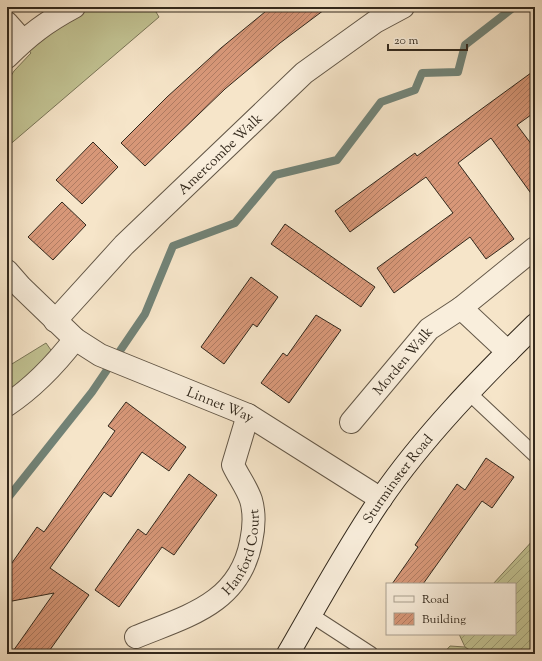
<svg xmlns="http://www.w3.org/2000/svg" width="542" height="661" font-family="'Sorts Mill Goudy',serif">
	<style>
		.grass { fill: #c2c393; stroke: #7a7658 }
		.forest { fill: url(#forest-firs); stroke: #7a7658 }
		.garden { fill: url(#garden-furrows); stroke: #7a7658 }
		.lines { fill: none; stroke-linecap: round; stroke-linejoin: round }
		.stream { stroke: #728377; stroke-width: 8 }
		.building { fill: url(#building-hatch); stroke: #32281c }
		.lane-casing { stroke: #635747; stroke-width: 16 }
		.street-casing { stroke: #635747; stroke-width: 24 }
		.secondary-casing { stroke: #32281c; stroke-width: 24 }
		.lane { stroke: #f9eedc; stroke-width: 14 }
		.street { stroke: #f9eedc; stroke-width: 22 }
		.secondary { stroke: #f9eedc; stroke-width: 22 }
		.labels { text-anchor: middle; stroke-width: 4; stroke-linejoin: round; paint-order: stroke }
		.street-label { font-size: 14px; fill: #32281c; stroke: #f9eedc }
	</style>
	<defs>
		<pattern id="forest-firs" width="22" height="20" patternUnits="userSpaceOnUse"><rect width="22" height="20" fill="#c2c393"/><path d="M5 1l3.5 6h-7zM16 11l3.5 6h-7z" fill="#9e9e77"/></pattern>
		<pattern id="garden-furrows" width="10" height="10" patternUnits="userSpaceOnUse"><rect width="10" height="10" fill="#c2c393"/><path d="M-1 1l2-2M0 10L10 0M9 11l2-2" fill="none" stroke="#9e9e77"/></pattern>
		<pattern id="building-hatch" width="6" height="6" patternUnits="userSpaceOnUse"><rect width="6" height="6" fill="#d79778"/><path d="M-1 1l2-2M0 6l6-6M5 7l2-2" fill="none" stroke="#af7b62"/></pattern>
	</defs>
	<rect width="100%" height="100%" fill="#f6e5c9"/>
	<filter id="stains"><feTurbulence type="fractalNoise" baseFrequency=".005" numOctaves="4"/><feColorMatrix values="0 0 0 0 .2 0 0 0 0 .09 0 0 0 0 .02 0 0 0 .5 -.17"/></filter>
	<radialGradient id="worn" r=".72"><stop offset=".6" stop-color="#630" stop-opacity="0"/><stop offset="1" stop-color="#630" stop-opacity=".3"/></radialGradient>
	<g class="grass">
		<polygon points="92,7 153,7 159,17 7,147 7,82 14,71 31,53 26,47 43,33"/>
		<polygon points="46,343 53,353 7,395 7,367"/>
	</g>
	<polygon class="forest" points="450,646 465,647 476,654 443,654"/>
	<polygon class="garden" points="535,538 535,654 476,654 465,647 459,634 515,634 515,584 493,584"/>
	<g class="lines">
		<polyline class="stream" points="7,499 92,392 145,314 173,246 235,223 275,175 337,160 381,102 415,90 422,73 458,72 465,45 514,7"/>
	</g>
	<g class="building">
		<polygon points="271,7 328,7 280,43 225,89 145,166 121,143 167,97 221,48"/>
		<polygon points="535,70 535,112 517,125 535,149 535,199 491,138 458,163 514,239 486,259 470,237 394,293 377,268 453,213 426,177 350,232 335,211 415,153 417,156"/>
		<polygon points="93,142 118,167 82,204 56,180"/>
		<polygon points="62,202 86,225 53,260 28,237"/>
		<polygon points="285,224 375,287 361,307 271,244"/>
		<polygon points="251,277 278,297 257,327 253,324 224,364 201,347"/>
		<polygon points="316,315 341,330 289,403 261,383 283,353 287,356"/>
		<polygon points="126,402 186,447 169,471 142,452 111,497 104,492 50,568 89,595 47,654 11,654 54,593 7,602 7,570 37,527 44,532 115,431 108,426"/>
		<polygon points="486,458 514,477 492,508 482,501 423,584 392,584 418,547 415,545 457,484 465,490"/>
		<polygon points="189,474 217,495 174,555 162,547 119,607 95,590 138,529 146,535"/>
	</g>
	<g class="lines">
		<defs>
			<g id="lane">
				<polyline points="469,393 535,455"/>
				<polyline points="311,615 371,654"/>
			</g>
			<g id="street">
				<polyline points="7,23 23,41"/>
				<path d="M7,57C29,35 46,22 74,7"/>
				<path id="s1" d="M7,271L21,287L75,339L100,355L248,415L381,499"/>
				<polyline points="461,308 508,352"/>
				<path id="s2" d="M55,321L124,245L304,73L375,22L403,7"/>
				<path d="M7,405C34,387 55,365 75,339"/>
				<path id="s3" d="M351,422L429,329L461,308L535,248"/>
				<path id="s4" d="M136,637C187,616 239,604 251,542C254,528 255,514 251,500C247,488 238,476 233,465L248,415"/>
			</g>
			<g id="secondary">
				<path id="s5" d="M288,654C318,602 346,550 380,500C424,436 480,379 535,325"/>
			</g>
		</defs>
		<use href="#lane" class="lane-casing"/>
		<use href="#street" class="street-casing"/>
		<use href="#secondary" class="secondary-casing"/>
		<use href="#lane" class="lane"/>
		<use href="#street" class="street"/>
		<use href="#secondary" class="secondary"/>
	</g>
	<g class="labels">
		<g class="street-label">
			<text dy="5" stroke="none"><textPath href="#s2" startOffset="235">Amercombe Walk</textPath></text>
			<text dy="5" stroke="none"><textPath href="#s3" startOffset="80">Morden Walk</textPath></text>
			<text dy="5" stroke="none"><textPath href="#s1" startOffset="256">Linnet Way</textPath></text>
			<text dy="5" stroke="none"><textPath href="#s5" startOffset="207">Sturminster Road</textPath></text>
			<text dy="5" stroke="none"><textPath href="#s4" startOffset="145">Hanford Court</textPath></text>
		</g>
	</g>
	<rect width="542" height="661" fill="none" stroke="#f6e5c9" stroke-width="24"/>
	<rect x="8" y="8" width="526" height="645" fill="none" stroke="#32281c" stroke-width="2"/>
	<rect x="12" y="12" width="518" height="637" fill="none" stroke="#32281c"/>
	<rect x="386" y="583" width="130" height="52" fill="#f9eedc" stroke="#a99f8f"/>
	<rect x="394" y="596" width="20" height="6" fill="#f9eedc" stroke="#a99f8f"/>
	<text x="422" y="603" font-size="12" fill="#32281c">Road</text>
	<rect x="394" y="613" width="20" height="12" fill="url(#building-hatch)" stroke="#a99f8f"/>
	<text x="422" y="623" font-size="12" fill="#32281c">Building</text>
	<path d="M388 44v6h79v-6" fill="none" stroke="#32281c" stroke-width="2"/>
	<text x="394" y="44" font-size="12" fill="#32281c" stroke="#f9eedc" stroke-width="3" paint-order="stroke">20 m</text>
	<rect width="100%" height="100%" filter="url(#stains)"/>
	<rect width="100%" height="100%" fill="url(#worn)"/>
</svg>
